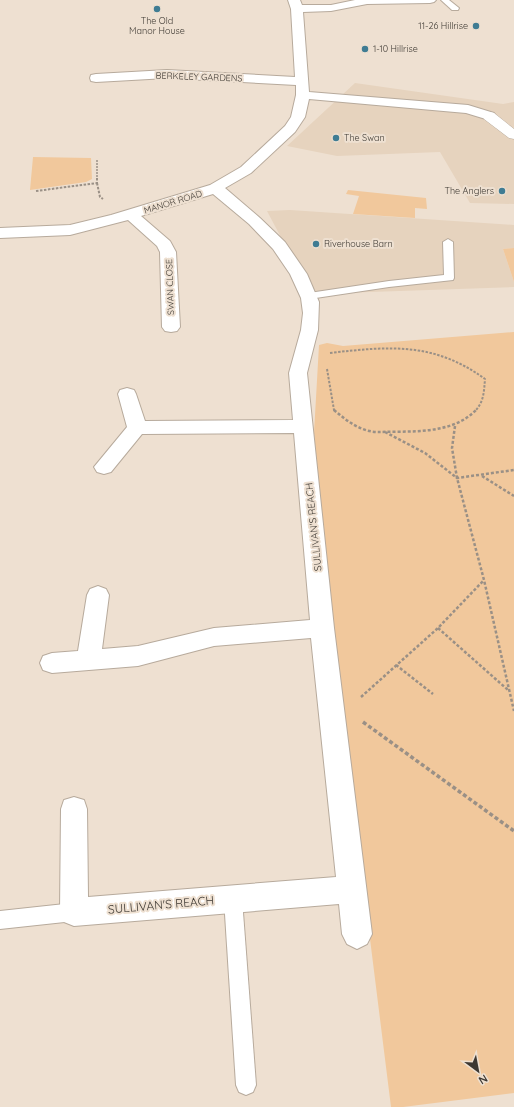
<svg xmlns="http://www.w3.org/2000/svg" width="514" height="1107" font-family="Quicksand,sans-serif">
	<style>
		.built { fill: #e6d3be }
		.green { fill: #f1c89c }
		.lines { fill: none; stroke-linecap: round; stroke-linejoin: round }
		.service-casing { stroke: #b7aa9c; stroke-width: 2 }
		.pedestrian-casing { stroke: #b7aa9c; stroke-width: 1 }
		.minor-casing { stroke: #b7aa9c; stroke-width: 2 }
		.path-far3 { stroke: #9a9086; stroke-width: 1.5; stroke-dasharray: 2 1; stroke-linecap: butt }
		.path-far2 { stroke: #9a9086; stroke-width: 2; stroke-dasharray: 2.5 1.5; stroke-linecap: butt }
		.path-far1 { stroke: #9a9086; stroke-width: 2.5; stroke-dasharray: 3 2; stroke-linecap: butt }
		.path { stroke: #9a9086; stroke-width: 3.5; stroke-dasharray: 4 2.5; stroke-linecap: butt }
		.service { fill: #fff; fill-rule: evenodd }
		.pedestrian { fill: #fff; fill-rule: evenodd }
		.minor { fill: #fff; fill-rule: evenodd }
		.poi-dot { fill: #3f7c93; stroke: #eee0d1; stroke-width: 1.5 }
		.labels { text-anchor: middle; stroke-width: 4; stroke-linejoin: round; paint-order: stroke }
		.far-poi-label { font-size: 9px; fill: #3d3832; stroke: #eee0d1; text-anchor: start }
		.far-street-label { font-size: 9px; fill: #3d3832; stroke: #eee0d1 }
		.street-label { font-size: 10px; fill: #3d3832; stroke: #eee0d1 }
		.near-street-label { font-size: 12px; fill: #3d3832; stroke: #eee0d1 }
	</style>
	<rect width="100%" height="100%" fill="#eee0d1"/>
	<g class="built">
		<polygon points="355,83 503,104 514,102 514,204 470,203 440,152 337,156 287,146"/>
		<polygon points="290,210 514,225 514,248 503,249 514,282 514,287 311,294 267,211"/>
	</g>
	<g class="green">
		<polygon points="33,157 91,158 92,179 86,182 30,190"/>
		<polygon points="348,190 426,198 427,209 415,208 415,218 353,214 359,196 346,194"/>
		<polygon points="514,248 514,282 503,249"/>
		<polygon points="514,332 514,1093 403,1107 391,1107 341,707 314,433 319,345 327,343 343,346"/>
	</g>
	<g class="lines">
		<defs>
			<g id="service">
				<polygon points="441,0 449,0 459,8 458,10 452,10"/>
				<polygon points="448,239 453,242 454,278 453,280 389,287 309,299 304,296 309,293 389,281 444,275 443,242"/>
				<polygon points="233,890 239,893 242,899 256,1085 253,1092 246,1095 239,1092 236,1085 224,899 227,893"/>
				<polygon points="74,903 81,906 83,912 81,918 74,921 0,929 0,911"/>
			</g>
			<polygon id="pedestrian" points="489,112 494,113 514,129 514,139 509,138 484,119 483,116 484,113"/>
			<polygon id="minor" points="288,0 300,0 302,5 331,5 355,0 436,0 434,2 430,3 367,4 331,11 303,12 309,92 468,105 494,113 496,116 494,119 489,120 466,113 309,99 305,117 295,132 251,173 225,188 260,218 285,242 307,274 319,302 318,330 307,373 334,628 372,934 367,944 357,949 347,944 342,934 339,904 74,926 64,922 60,912 61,809 64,800 74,797 84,800 87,809 88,897 336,877 311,638 214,646 138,666 52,673 43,670 40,663 43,656 52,653 78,651 87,595 90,589 98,586 106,589 109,595 102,649 138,646 214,628 310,620 294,433 142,434 111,472 104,474 97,472 94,467 127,427 118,394 120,390 127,388 134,390 136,394 145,421 293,420 289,373 301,330 303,313 301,298 290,274 273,249 249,224 213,194 141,216 170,241 176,252 180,327 177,331 171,332 165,331 162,327 160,252 157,246 128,220 70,235 0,238 0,228 70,225 111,215 210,185 241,167 285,126 291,117 296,95 296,85 167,78 96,82 91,81 90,78 91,75 96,74 167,70 295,77 291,9"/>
		</defs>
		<use href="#service" class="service-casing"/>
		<use href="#pedestrian" class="pedestrian-casing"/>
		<use href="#minor" class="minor-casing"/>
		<polyline class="path-far3" points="97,160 97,179"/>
		<g class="path-far2">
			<polyline points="97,183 100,197 103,199"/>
			<polyline points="36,191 97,183 97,178"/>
			<path d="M330,353C390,346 434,342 485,379C484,391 484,402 475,411"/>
			<polyline points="327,369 334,410 336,411"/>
		</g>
		<g class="path-far1">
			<path d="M334,410C347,421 361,432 378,432C410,431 452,435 476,410"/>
			<polyline points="455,426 452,448 457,478 484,580 514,711"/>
			<polyline points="385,432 425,453 457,478 514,470"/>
			<polyline points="482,476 514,496"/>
			<polyline points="438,628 508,690"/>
			<polyline points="396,665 433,694"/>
			<polyline points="361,697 438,628 484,580"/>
		</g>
		<polyline class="path" points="363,722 514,831"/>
		<use href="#service" class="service"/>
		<use href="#pedestrian" class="pedestrian"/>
		<use href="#minor" class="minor"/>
	</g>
	<g class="poi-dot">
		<circle cx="157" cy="9" r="4"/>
		<circle cx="476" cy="26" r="4"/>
		<circle cx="365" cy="49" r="4"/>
		<circle cx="336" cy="138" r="4"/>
		<circle cx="502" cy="191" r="4"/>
		<circle cx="316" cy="244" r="4"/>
	</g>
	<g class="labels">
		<g class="far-poi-label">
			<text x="157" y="24" text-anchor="middle">The Old<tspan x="157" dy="10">Manor House</tspan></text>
			<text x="468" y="29" text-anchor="end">11-26 Hillrise</text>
			<text x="373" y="52">1-10 Hillrise</text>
			<text x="344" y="141">The Swan</text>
			<text x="494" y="194" text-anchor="end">The Anglers</text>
			<text x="324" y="247">Riverhouse Barn</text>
		</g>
		<g class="far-street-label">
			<text transform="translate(199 77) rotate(2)" y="3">BERKELEY GARDENS</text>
			<text transform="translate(173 202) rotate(-17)" y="3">MANOR ROAD</text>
			<text transform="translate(170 287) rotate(-92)" y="3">SWAN CLOSE</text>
		</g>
		<g class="street-label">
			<text transform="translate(313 527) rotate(-96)" y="4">SULLIVAN'S REACH</text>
		</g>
		<g class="near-street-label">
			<text transform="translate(161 905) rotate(-5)" y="4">SULLIVAN'S REACH</text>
		</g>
	</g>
	<g transform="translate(478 1071) rotate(148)" stroke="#eee0d1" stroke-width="3" paint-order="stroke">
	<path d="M0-3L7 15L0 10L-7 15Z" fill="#3d3832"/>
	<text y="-6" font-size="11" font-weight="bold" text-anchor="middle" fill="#3d3832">N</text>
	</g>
</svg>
